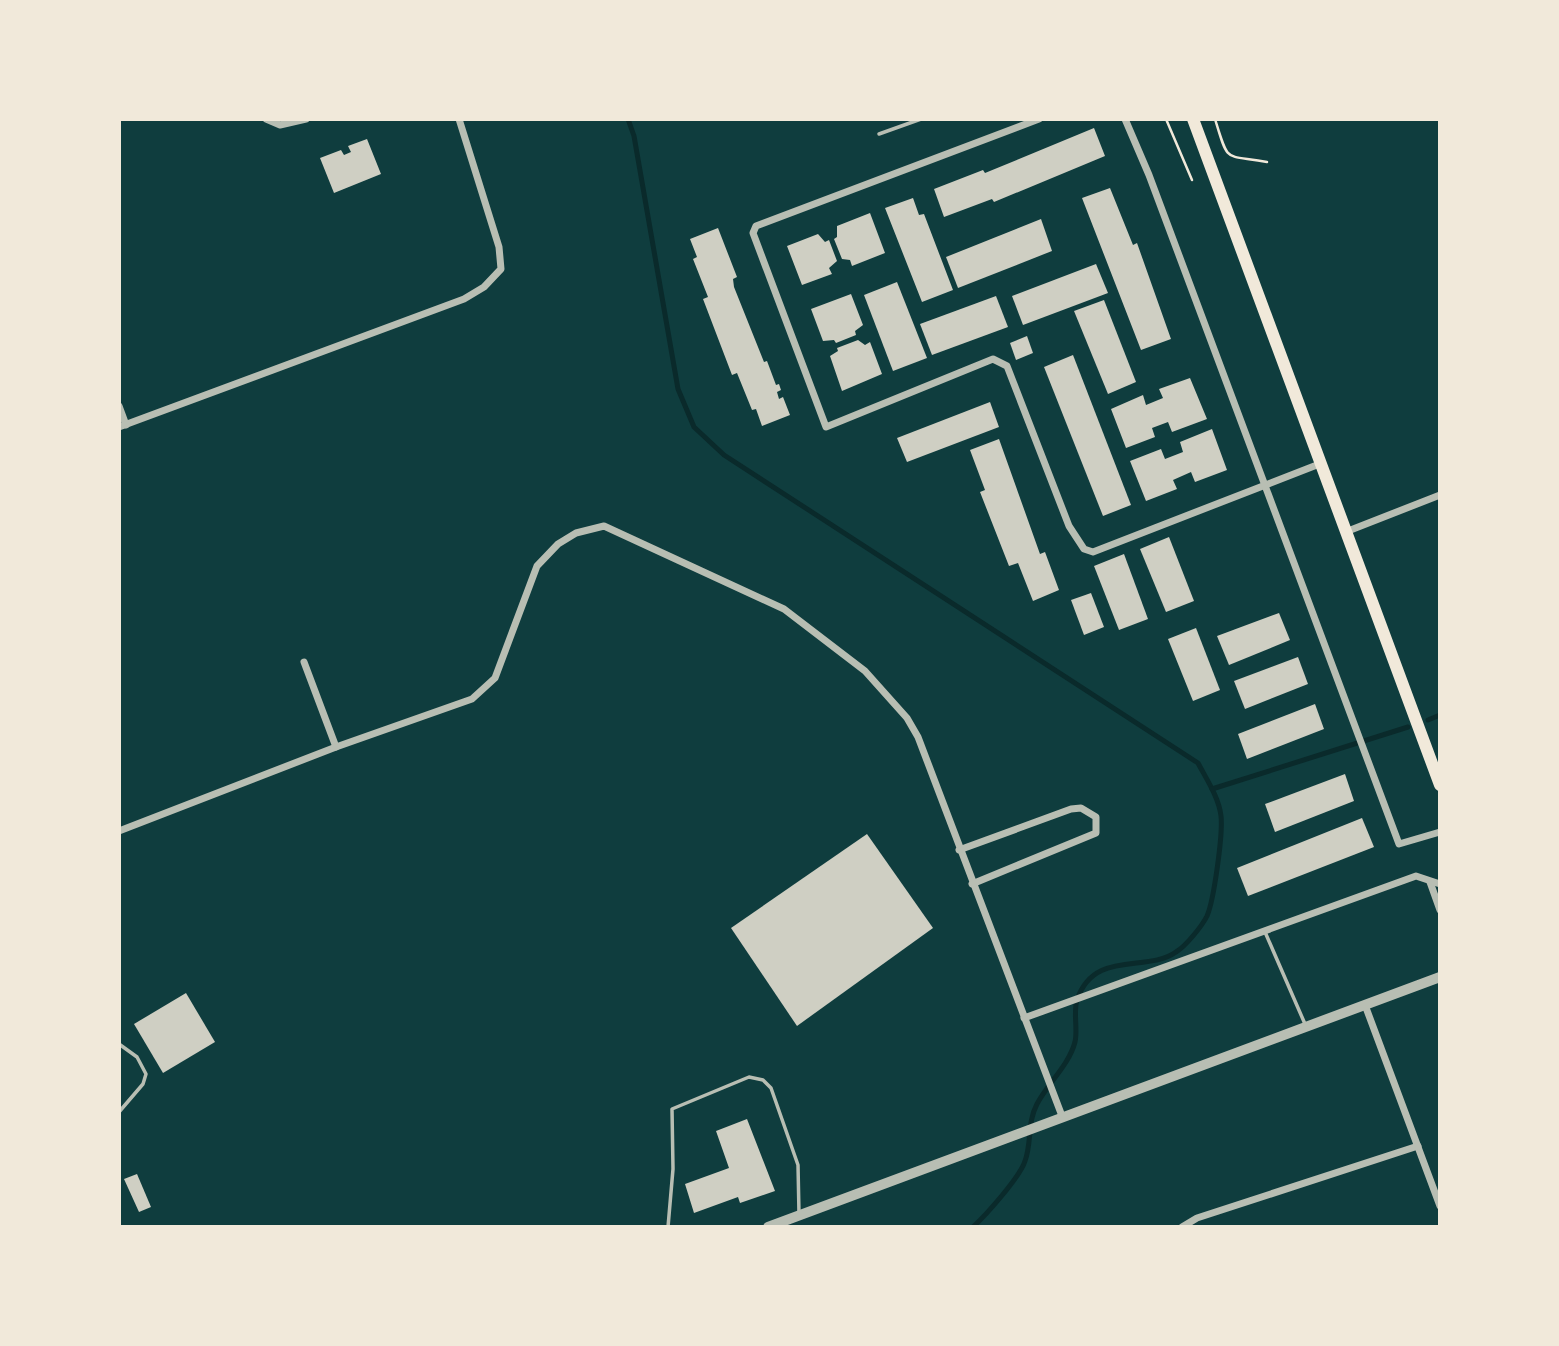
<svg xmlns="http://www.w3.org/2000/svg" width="1559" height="1346" font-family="'Golos Text',sans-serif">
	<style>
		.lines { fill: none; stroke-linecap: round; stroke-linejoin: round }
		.stream { stroke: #0a2a2b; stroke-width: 5 }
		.building { fill: #cfcfc3 }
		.path { stroke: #f1e9da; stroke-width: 2.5 }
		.service { stroke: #b8beb3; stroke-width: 3.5 }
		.minor { stroke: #b8beb3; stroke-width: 7 }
		.tertiary { stroke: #b8beb3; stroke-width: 10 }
		.primary { stroke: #f1e9da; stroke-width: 12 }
	</style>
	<rect width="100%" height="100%" fill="#0f3d3e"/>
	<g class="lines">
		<g class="stream">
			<path d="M628,119L634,136L678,389L694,427L724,455L1198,763C1207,780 1219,798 1221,816C1223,834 1214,900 1207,916C1202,926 1186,946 1176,952C1147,973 1094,949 1077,1000C1073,1012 1078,1029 1075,1042C1069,1065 1048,1083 1037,1104C1027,1123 1032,1142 1025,1161C1020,1177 986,1215 973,1227"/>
			<polyline points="1428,720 1440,715"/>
			<polyline points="1212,789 1408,727"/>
		</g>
	</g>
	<g class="building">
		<polygon points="1094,128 1105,156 994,202 992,199 944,217 934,189 983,170 985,173"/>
		<polygon points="367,139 381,174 334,193 320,158 341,150 344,155 351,152 348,146"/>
		<polygon points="1110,188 1133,245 1137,243 1171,339 1141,350 1082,198"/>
		<polygon points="913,198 919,215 924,214 953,290 922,302 885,208"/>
		<polygon points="870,213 885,253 852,266 850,260 842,259 834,239 837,237 837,226"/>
		<polygon points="1041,219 1052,251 958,288 946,257"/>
		<polygon points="718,228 737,277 733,279 734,287 764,362 767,361 776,385 779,384 781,390 777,392 779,399 783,397 790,415 762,426 756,409 752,410 737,373 732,375 703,299 708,297 693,259 697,257 690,239"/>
		<polygon points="818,234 825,242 829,240 837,261 829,268 832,274 802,285 787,246"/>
		<polygon points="1096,264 1108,293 1023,325 1012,296"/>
		<polygon points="897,282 927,358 893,371 864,295"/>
		<polygon points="851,294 863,325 855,331 856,335 836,343 834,340 823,341 811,309"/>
		<polygon points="996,296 1008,327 932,355 920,324"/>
		<polygon points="1104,300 1136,382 1108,394 1074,311"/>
		<polygon points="1027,336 1033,353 1016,360 1010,343"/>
		<polygon points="858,340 865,345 870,342 882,374 842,391 830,356 838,351 837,348"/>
		<polygon points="1073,355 1131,505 1103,516 1044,367"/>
		<polygon points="1190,378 1207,419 1172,432 1168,422 1152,428 1155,437 1126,448 1111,409 1143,395 1146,405 1163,398 1159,389"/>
		<polygon points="990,402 999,427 907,462 897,438"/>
		<polygon points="1212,429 1227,470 1195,482 1191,472 1173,480 1177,489 1146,501 1130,461 1161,449 1165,459 1183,452 1180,442"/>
		<polygon points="999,439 1040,554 1045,552 1059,590 1033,601 1018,563 1009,566 980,492 985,490 970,450"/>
		<polygon points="1169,537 1194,601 1166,612 1140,549"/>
		<polygon points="1124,554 1148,619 1119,630 1094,566"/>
		<polygon points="1091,593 1104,627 1084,635 1071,600"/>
		<polygon points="1279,613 1290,640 1229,665 1217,636"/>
		<polygon points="1196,628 1220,690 1193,701 1168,639"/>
		<polygon points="1298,657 1308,684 1245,709 1234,681"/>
		<polygon points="1315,704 1324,729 1247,759 1238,734"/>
		<polygon points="1345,774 1354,801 1275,832 1265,804"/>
		<polygon points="1362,818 1374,847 1248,896 1237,868"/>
		<polygon points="867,834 933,928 797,1026 731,928"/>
		<polygon points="186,993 215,1042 163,1073 134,1024"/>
		<polygon points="747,1119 775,1191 740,1203 738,1197 694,1213 685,1184 729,1168 716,1131"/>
		<polygon points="137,1174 151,1207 139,1212 124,1179"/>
	</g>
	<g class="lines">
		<g class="path">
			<polyline points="1166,119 1192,180"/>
			<path d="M1215,119C1229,165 1224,154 1267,162"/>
		</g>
		<g class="service">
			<polyline points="879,134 921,119"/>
			<polyline points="1265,932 1305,1024"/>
			<polyline points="119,1044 137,1057 146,1074 143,1084 119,1112"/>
			<polyline points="668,1227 673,1169 672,1109 749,1077 763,1080 771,1088 798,1165 799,1214"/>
		</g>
		<g class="minor">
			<polyline points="266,119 280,125 306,119"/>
			<polyline points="1039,119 756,226 753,233 826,427 993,359 1007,366 1069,526 1084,549 1093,552 1322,463"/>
			<polyline points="1125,119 1149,175 1399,844 1440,832"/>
			<polyline points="119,406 126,425"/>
			<polyline points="119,427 464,299 484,287 501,269 499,247 459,119"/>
			<polyline points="1348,531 1440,495"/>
			<polyline points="304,662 336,747"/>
			<polyline points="119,831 336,747 472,699 495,678 537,566 558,544 576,533 604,526 784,609 865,671 907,718 918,737 1062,1116"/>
			<polyline points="959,850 1071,809 1081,808 1096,817 1096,833 972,884"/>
			<polyline points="1430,882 1440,910"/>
			<polyline points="1365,1005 1440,1206"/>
			<polyline points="1024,1018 1416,876 1440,884"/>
			<polyline points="1182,1227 1197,1218 1418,1146"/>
		</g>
		<polyline class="tertiary" points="768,1227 1440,977"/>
		<polyline class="primary" points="1193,119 1440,785"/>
	</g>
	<rect width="1559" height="1346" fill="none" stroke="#f1e9da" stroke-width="242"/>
</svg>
